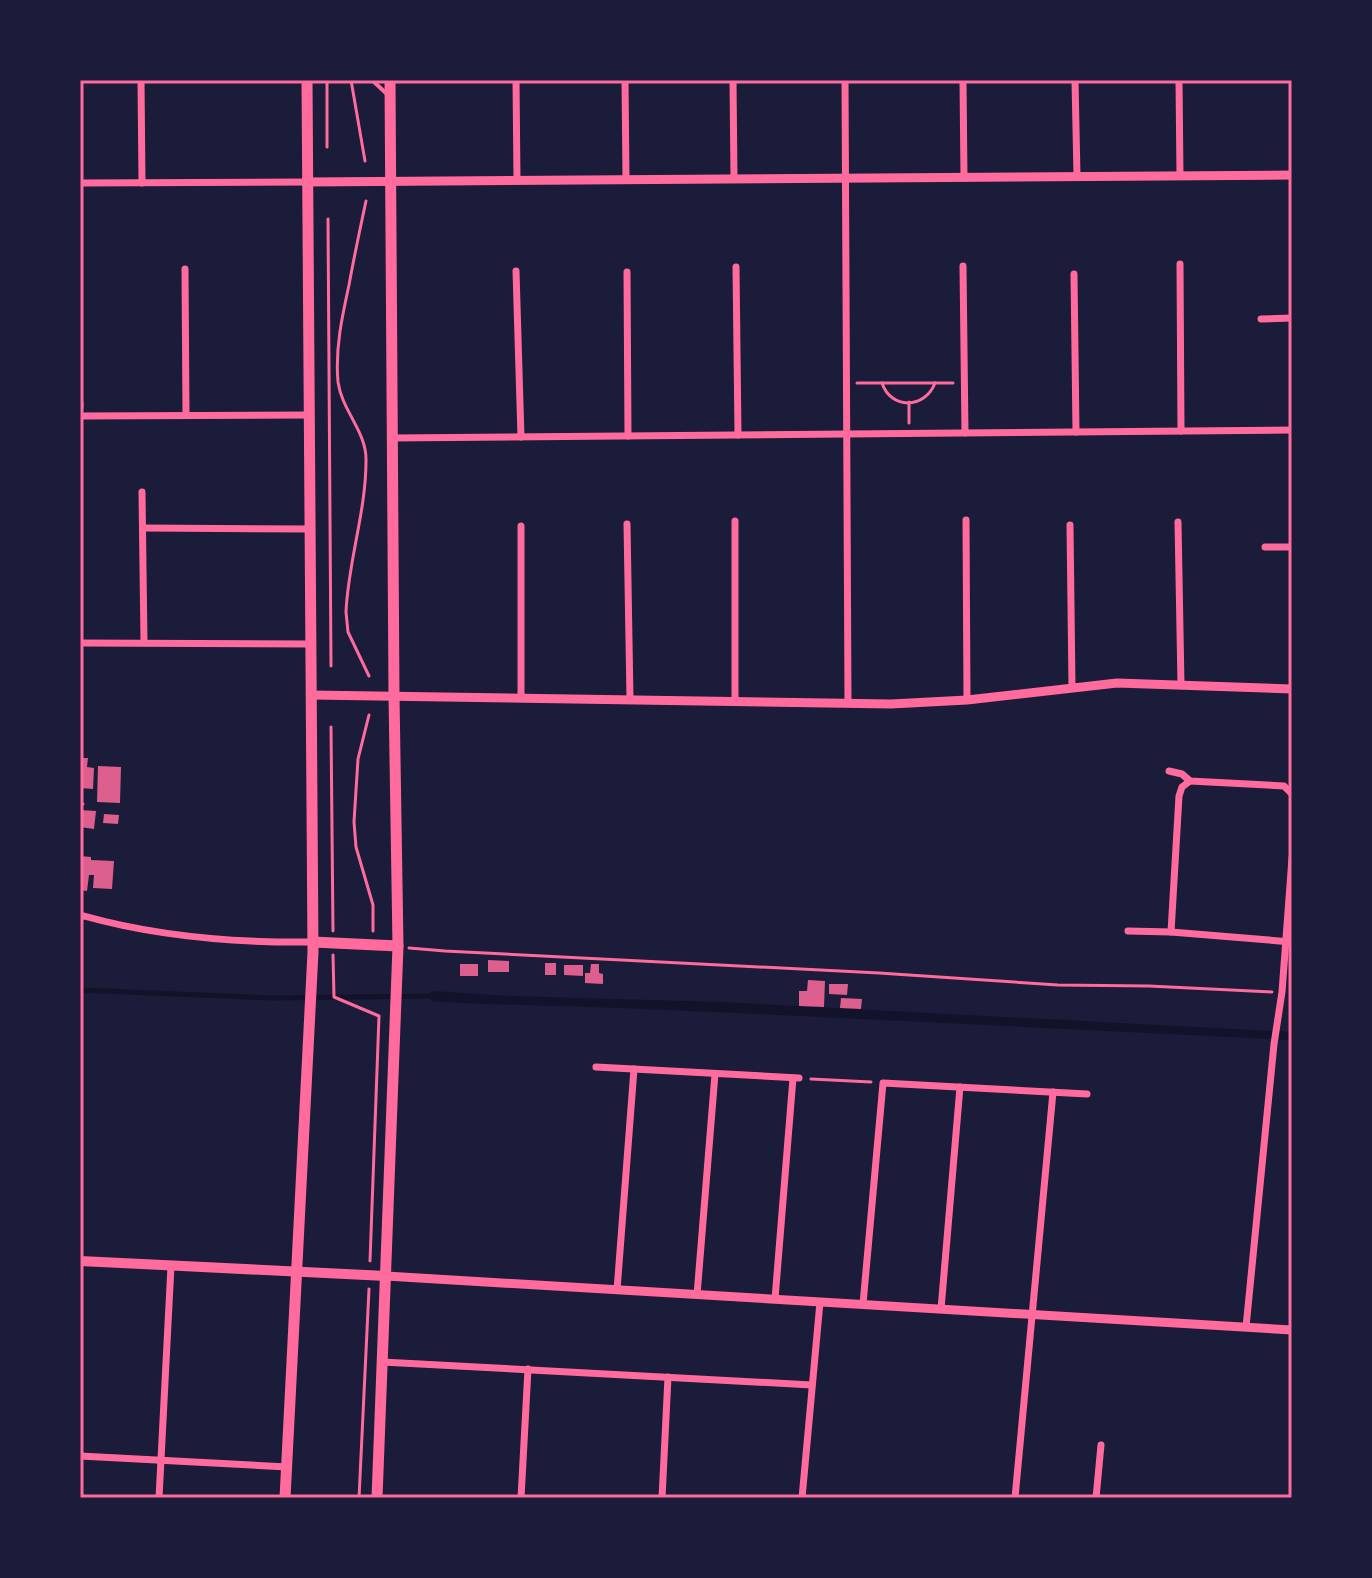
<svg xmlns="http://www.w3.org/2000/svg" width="1372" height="1578" font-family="Helvetica,sans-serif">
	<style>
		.water { fill: #12122b }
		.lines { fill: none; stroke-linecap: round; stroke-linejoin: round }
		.stream { stroke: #12122b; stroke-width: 5 }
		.building { fill: #dd5f8e }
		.path { stroke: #ff6b9d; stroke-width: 3 }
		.service { stroke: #ff6b9d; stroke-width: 4 }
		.minor { stroke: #ff6b9d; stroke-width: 7 }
		.tertiary { stroke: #ff6b9d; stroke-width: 9 }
		.secondary { stroke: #ff6b9d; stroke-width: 10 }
		.primary { stroke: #ff6b9d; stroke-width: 11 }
		.neatline { fill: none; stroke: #ff6b9d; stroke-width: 3 }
	</style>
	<rect width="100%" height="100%" fill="#1b1b3a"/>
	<path class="water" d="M431,991L509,996L720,1002L1292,1032V1040C1084,1030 876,1019 667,1010C588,1006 510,1006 431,1001Z"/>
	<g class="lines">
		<polyline class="stream" points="80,990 272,998 435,996"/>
	</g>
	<g class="building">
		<polygon points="80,758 88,758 87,767 94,768 93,789 80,788"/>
		<polygon points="98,766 121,767 120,803 97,802"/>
		<polygon points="80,810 96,811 94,829 80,827"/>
		<polygon points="104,814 119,815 118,824 103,823"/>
		<polygon points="80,856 91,857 91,860 114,861 112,889 93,888 94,875 89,875 87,891 80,890"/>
		<polygon points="488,960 509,961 509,972 488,972"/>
		<rect x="545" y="963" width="11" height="12"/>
		<rect x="460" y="964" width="18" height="12"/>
		<polygon points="591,964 599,964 599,973 603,974 603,984 585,983 585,973 590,973"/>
		<polygon points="564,965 583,965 583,976 564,975"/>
		<polygon points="808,980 825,981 824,1007 799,1006 799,991 807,991"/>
		<polygon points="829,984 848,984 847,995 829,994"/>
		<polygon points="841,998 862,999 861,1009 840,1008"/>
	</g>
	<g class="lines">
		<g class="path">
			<polyline points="327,80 327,147"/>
			<polyline points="351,80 365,161"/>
			<path d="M366,201C360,229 354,257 349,285C342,317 335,349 338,382C342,411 367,432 366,461C366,512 348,562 346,612L348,632L369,676"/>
			<polyline points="328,219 331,666"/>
			<polyline points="857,383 953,383"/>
			<path d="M882,383C891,410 925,409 935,383"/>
			<polyline points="909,402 909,423"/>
			<polyline points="369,715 358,759 354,822 356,847 373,905 373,931"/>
			<polyline points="331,727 333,931"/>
			<polyline points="80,804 83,804"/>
			<polyline points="409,948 445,951 879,973 1058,985 1149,986 1272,992"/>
			<polyline points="333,955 334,997 379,1016 370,1261"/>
			<polyline points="811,1079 871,1082"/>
			<polyline points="359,1498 369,1289"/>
		</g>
		<polyline class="service" points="372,80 388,95"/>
		<g class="minor">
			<polyline points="141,80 142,183"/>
			<polyline points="516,80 517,180"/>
			<polyline points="625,80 626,179"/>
			<polyline points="733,80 734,178"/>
			<polyline points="845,80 848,703"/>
			<polyline points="963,80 964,178"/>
			<polyline points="1075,80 1077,176"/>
			<polyline points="1179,80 1180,176"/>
			<polyline points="80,183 308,182"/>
			<polyline points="1180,264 1181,431"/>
			<polyline points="963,266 965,433"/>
			<polyline points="736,267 738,435"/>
			<polyline points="185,269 186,415"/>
			<polyline points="516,271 521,437"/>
			<polyline points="627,272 628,436"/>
			<polyline points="1074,274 1076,432"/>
			<polyline points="1261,319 1292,318"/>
			<polyline points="80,403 80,407"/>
			<polyline points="80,416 309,415"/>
			<polyline points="392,438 1292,430"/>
			<polyline points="142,492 144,642"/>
			<polyline points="966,520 967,700"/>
			<polyline points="735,521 735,701"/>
			<polyline points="1178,522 1181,685"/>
			<polyline points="627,524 630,699"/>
			<polyline points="1070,525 1072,687"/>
			<polyline points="521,526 521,697"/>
			<polyline points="143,528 310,529"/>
			<polyline points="1265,547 1292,547"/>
			<polyline points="80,643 311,644"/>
			<polyline points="1169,771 1182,774 1190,781 1284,786 1292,794"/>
			<path d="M80,917L84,916C159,937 235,943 313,942"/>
			<polyline points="1128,931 1171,932 1292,942"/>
			<polyline points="1171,932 1179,796 1182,787 1190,781"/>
			<polyline points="596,1067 799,1078"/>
			<polyline points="617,1290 634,1069"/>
			<polyline points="697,1295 715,1074"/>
			<polyline points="775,1299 793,1078"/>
			<polyline points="863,1304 883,1083 1087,1094"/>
			<polyline points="941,1309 960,1087"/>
			<polyline points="1246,1327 1274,1044 1282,992 1292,858"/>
			<polyline points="382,1362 812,1385"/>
			<polyline points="80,1456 287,1467"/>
			<polyline points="159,1498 171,1266"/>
			<polyline points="521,1498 528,1369"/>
			<polyline points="662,1498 668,1377"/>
			<polyline points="802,1498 820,1302"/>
			<polyline points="1015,1498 1053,1092"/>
			<polyline points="1096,1498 1101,1445"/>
		</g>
		<g class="tertiary">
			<polyline points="308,182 1292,175"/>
			<polyline points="311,695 891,704 967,700 1117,683 1292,689"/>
			<polyline points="386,1276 1292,1330"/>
		</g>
		<polyline class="secondary" points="80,1261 386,1276"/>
		<g class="primary">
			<polyline points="313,942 398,946"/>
			<polyline points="285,1498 313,952 307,80"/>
			<polyline points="377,1498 398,946 394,695 390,80"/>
		</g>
	</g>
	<rect width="1372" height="1578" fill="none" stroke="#1b1b3a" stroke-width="164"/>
	<rect x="82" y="82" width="1208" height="1414" class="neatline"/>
</svg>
